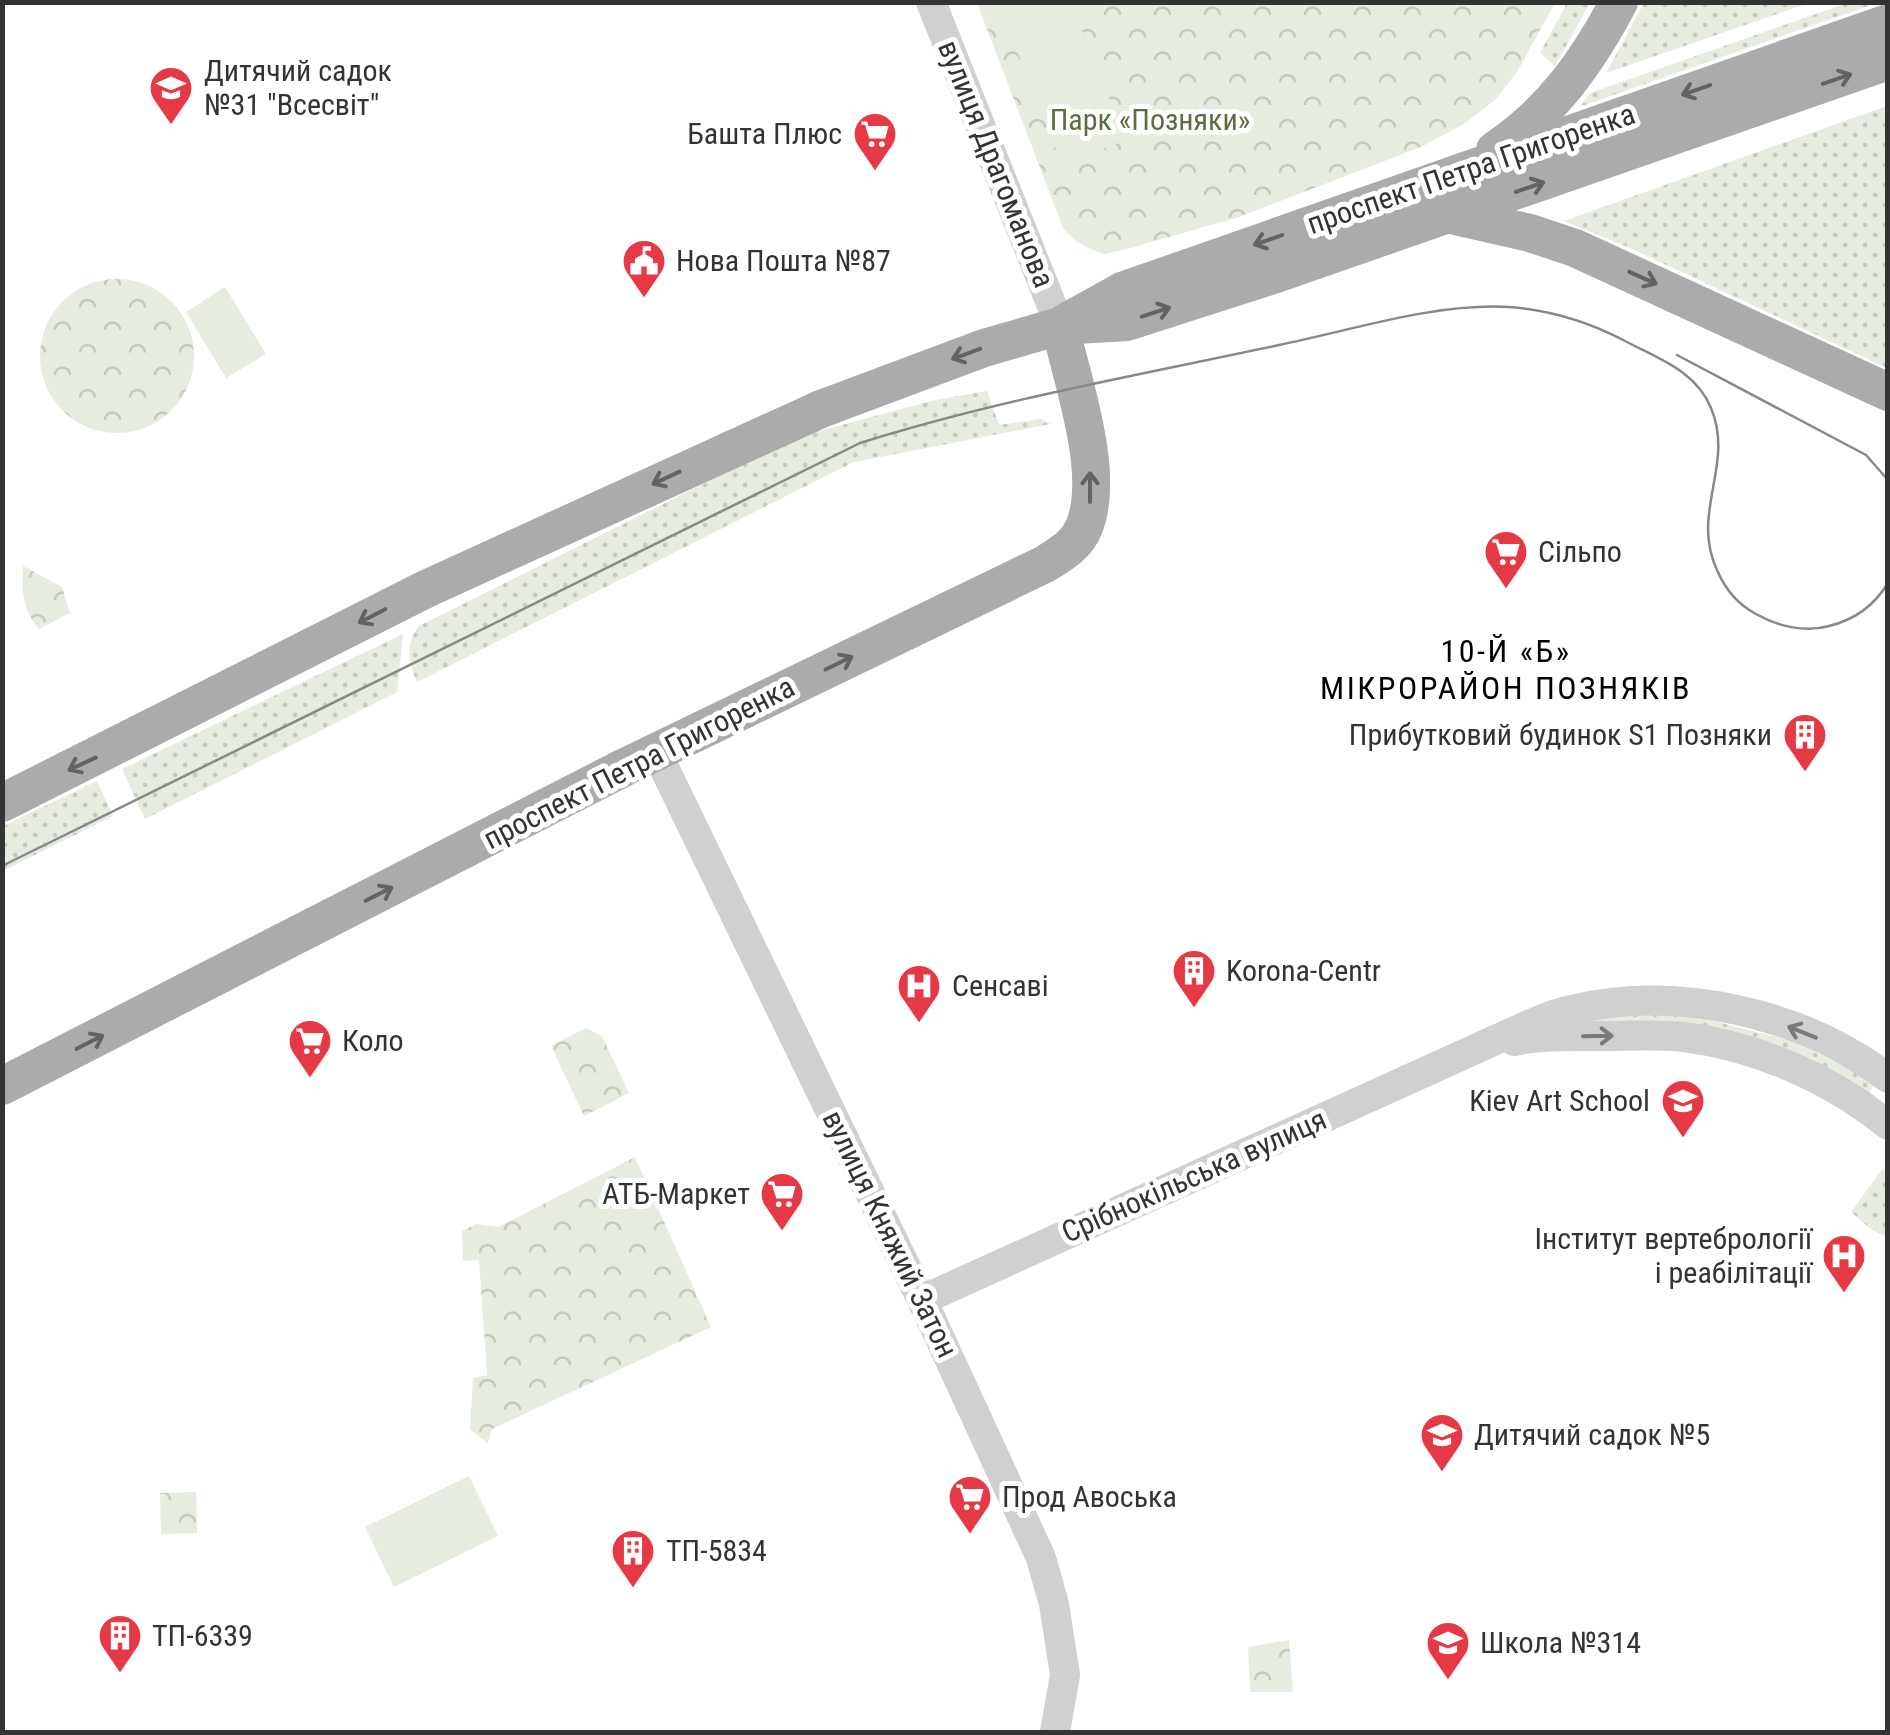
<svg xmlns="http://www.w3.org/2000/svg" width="1890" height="1735" font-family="'Roboto Condensed',sans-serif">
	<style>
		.grass { fill: url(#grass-dots) }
		.forest { fill: url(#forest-crowns) }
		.pitch { fill: #e6ecdf }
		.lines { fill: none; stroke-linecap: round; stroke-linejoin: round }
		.minor { stroke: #d0d0d0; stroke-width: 30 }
		.major { stroke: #ababab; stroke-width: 38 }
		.tram { stroke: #888; stroke-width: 2.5 }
		.oneway { stroke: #636363 }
		.oneway2 { stroke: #7a7a7a }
		.labels { text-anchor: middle; stroke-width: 10; stroke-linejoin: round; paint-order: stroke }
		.poi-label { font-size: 30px; fill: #333; stroke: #fff; text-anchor: start }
		.park-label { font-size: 30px; fill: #56703f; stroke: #fff }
		.street-label { font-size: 30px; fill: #333; stroke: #fff }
		.neighbourhood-label { font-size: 32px; letter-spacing: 2.5px; fill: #000; stroke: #fff }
	</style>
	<defs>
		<pattern id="grass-dots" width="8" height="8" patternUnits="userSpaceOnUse" patternTransform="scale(2.5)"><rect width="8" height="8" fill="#e6ecdf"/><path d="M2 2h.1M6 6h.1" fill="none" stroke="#c6cbc0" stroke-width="1.8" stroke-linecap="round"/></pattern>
		<pattern id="forest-crowns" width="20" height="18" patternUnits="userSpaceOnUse" patternTransform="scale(2.5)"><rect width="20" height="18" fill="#e6ecdf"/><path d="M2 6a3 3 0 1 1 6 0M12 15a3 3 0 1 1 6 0" fill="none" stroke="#c6cbc0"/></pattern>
	</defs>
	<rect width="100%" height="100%" fill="#fff"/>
	<g class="grass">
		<polygon points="1567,3 1590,3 1555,66 1540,53"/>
		<polygon points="1644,3 1644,2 1809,3 1606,73"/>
		<polygon points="1847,3 1877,3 1579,107 1590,93"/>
		<polygon points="1887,106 1887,368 1630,248 1564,221"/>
		<path d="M987,391L999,425L1041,419L1051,424L854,462L417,682C409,664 405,642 419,626L797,437L935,400Z"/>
		<polygon points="403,634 397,692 145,819 122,769"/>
		<polygon points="97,781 113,816 3,871 3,826"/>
		<polygon points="1663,1008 1792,1041 1876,1082 1867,1097 1851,1089 1569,1023"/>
		<polygon points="1883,1168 1887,1172 1887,1237 1872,1230 1851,1212"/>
	</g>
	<g class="forest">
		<polygon points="977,3 1555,3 1517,72 1495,100 1464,124 1421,147 1239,217 1123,250 1104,254 1090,249 1076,241 1063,228"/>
		<circle cx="117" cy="356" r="77"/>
		<path d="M23,566L62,587L70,613L39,629C22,610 22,591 23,566Z"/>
		<polygon points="586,1028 602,1036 629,1093 584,1116 551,1046"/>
		<polygon points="635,1157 711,1327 492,1429 488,1443 470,1430 473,1378 487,1375 479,1260 463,1261 462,1231 476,1224 498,1227"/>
		<polygon points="196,1492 197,1533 161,1534 160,1493"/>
		<polygon points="1289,1640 1293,1692 1250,1692 1248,1647"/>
	</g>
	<g class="pitch">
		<polygon points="998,3 1071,3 1126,140 1062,165"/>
		<polygon points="225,287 266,354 226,378 186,312"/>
		<polygon points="469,1476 498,1536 394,1587 365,1527"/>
	</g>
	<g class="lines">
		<g class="minor">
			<polyline points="931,2 1060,326"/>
			<polyline points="656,751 932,1321 1041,1558 1054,1604 1065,1675 1055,1732"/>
			<path d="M1514,1041C1542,1035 1571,1036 1599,1036C1627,1036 1656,1034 1684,1037C1756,1046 1832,1079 1888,1125"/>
			<path d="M922,1300L1513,1032C1532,1024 1550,1014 1571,1010C1677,985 1801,1012 1888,1078"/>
		</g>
		<g class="major">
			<path d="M1495,150C1551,113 1588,61 1619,2"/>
			<polyline points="1451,215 1530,233 1575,248 1888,392"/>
			<polyline points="1066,322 1122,291 1888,23"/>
			<polyline points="2,803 426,589 821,409 984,348 1060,326 1127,322 1273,275 1888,61"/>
			<path d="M2,1086L625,767L1045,564C1061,554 1077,545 1084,527C1106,474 1072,380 1060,326"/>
		</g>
		<g class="tram">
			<polyline points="1677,355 1866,455 1888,480"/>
			<path d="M2,866L860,443C997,400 1139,375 1279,345C1353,330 1433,303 1509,307C1549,310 1589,322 1625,341C1659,359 1696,371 1711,408C1735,465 1690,512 1717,570C1725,589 1739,605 1756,614C1777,626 1805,633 1829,626C1854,620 1874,606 1888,583"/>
		</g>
	</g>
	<defs><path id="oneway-shaft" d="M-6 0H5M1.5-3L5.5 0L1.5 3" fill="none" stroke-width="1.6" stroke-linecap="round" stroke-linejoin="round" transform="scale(2.5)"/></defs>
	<g class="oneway">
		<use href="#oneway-shaft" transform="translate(1837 79) rotate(-19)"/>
		<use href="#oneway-shaft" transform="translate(1696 90) rotate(161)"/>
		<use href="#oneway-shaft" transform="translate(1530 187) rotate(-19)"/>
		<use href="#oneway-shaft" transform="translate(1268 240) rotate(161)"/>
		<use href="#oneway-shaft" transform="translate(1643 278) rotate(24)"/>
		<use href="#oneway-shaft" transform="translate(1156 312) rotate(-18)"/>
		<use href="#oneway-shaft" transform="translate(966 354) rotate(160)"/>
		<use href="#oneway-shaft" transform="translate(666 478) rotate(155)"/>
		<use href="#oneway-shaft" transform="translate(1090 487) rotate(-90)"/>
		<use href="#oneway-shaft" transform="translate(372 616) rotate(153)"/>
		<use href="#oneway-shaft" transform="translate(839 663) rotate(-26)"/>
		<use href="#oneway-shaft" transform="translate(82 764) rotate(155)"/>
		<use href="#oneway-shaft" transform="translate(379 894) rotate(-27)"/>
		<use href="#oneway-shaft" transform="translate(90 1042) rotate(-27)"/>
	</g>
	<g class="oneway2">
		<use href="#oneway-shaft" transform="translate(1802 1032) rotate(-158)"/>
		<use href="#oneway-shaft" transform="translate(1598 1036) rotate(-1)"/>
	</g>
	<defs>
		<symbol id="school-pin" viewBox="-11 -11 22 30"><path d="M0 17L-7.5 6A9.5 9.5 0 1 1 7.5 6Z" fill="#e63946" stroke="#fff"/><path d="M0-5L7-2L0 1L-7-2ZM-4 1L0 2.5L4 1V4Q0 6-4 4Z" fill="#fff"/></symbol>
		<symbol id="supermarket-pin" viewBox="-11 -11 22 30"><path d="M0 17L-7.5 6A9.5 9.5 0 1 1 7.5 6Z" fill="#e63946" stroke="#fff"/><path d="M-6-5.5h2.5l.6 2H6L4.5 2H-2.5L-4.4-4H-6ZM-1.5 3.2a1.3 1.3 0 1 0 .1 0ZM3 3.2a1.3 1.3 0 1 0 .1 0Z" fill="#fff"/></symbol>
		<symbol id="civic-pin" viewBox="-11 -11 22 30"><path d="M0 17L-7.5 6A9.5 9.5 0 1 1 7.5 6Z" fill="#e63946" stroke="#fff"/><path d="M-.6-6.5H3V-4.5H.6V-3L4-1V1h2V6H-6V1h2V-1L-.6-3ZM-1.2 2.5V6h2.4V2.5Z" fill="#fff"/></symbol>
		<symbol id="building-pin" viewBox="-11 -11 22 30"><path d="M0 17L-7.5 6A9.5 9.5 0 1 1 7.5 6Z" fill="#e63946" stroke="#fff"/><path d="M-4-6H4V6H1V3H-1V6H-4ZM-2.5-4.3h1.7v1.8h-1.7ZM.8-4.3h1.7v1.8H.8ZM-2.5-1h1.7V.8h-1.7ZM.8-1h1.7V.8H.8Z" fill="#fff"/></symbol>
		<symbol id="hospital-pin" viewBox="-11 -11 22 30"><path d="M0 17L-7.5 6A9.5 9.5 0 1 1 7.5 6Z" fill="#e63946" stroke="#fff"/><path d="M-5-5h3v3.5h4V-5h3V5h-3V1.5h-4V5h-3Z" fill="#fff"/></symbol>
	</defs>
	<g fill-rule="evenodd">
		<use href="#school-pin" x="146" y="63" width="50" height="68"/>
		<use href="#supermarket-pin" x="850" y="109" width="50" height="68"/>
		<use href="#civic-pin" x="619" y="236" width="50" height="68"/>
		<use href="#supermarket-pin" x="1481" y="527" width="50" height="68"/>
		<use href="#building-pin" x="1780" y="710" width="50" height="68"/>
		<use href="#building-pin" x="1169" y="946" width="50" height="68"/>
		<use href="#hospital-pin" x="894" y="961" width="50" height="68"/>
		<use href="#supermarket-pin" x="285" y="1016" width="50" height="68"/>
		<use href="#school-pin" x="1658" y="1076" width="50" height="68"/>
		<use href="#supermarket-pin" x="757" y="1169" width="50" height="68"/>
		<use href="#hospital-pin" x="1819" y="1231" width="50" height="68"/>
		<use href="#school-pin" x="1417" y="1410" width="50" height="68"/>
		<use href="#supermarket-pin" x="945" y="1472" width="50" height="68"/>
		<use href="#building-pin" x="608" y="1526" width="50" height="68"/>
		<use href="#building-pin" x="95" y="1611" width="50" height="68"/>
		<use href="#school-pin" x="1423" y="1618" width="50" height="68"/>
	</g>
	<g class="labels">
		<g class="poi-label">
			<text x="204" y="81">Дитячий садок<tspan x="204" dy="34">№31 "Всесвіт"</tspan></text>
			<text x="842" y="144" text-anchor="end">Башта Плюс</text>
			<text x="676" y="271">Нова Пошта №87</text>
			<text x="1538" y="562">Сільпо</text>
			<text x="1772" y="745" text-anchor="end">Прибутковий будинок S1 Позняки</text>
			<text x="1226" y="981">Korona-Centr</text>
			<text x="952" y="996">Сенсаві</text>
			<text x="342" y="1051">Коло</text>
			<text x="1650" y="1111" text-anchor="end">Kiev Art School</text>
			<text x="750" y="1204" text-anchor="end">АТБ-Маркет</text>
			<text x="1812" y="1249" text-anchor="end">Інститут вертебрології<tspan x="1812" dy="34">і реабілітації</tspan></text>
			<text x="1474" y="1445">Дитячий садок №5</text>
			<text x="1002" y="1507">Прод Авоська</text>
			<text x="666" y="1561">ТП-5834</text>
			<text x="152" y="1646">ТП-6339</text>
			<text x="1480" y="1653">Школа №314</text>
		</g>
		<g class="park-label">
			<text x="1150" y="130">Парк «Позняки»</text>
		</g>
		<g class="street-label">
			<text transform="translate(996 164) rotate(68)" y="10">вулиця Драгоманова</text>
			<text transform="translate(1471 169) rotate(-19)" y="10">проспект Петра Григоренка</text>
			<text transform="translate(639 763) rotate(-27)" y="10">проспект Петра Григоренка</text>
			<text transform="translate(1194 1176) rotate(-24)" y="10">Срібнокільська вулиця</text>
			<text transform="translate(890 1234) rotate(64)" y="10">вулиця Княжий Затон</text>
		</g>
		<g class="neighbourhood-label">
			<text x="1506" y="662">10-Й «Б»<tspan x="1506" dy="37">МІКРОРАЙОН ПОЗНЯКІВ</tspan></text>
		</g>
	</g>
	<rect width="1890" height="1735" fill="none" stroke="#333333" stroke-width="10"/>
</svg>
